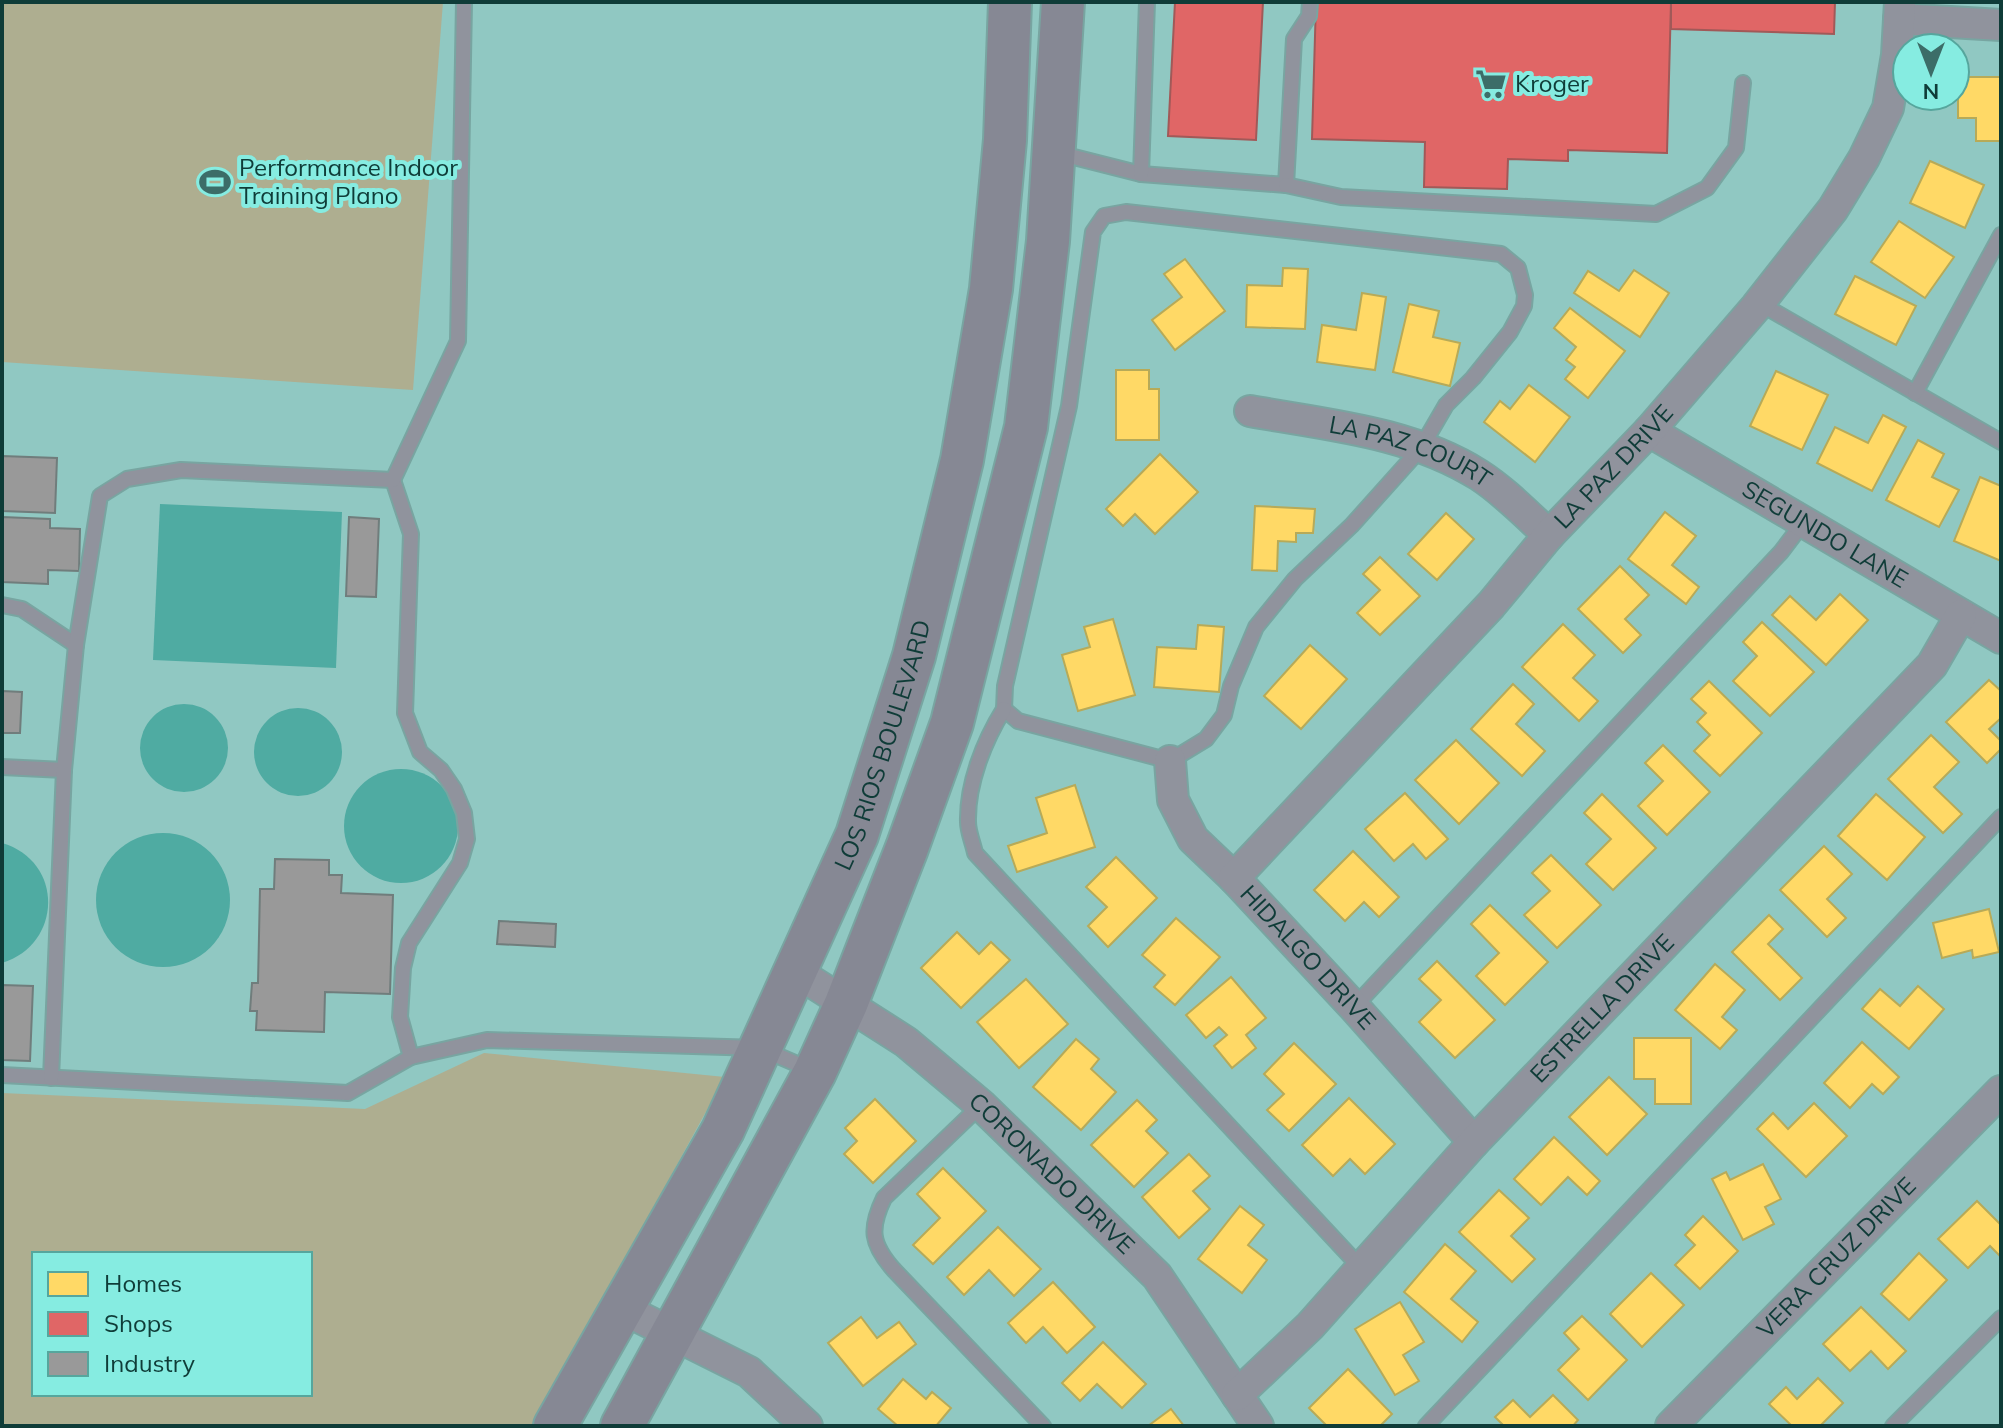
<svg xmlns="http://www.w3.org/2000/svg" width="2003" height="1428" font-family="Mulish,sans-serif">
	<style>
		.green { fill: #aeae90; fill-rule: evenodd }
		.water { fill: #4faba2 }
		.homes { fill: #ffd966; stroke: #b7aa58; stroke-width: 2 }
		.shops { fill: #e06666; stroke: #a15958; stroke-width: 2 }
		.industry { fill: #999; stroke: #707d7c; stroke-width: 2 }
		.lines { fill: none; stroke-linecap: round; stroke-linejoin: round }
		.lane-casing { stroke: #78a5a1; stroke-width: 18 }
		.street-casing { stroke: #78a5a1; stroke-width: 34 }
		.secondary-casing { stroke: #78a5a1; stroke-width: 46 }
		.lane { stroke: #90939d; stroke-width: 14 }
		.street { stroke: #90939d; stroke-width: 30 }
		.secondary { stroke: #868894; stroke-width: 42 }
		.labels { text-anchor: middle; stroke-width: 8; stroke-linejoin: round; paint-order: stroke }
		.poi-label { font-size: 24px; fill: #0f3c38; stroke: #86ece1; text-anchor: start }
		.street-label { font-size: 24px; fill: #0f3c38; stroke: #86ece1 }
	</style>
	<rect width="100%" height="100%" fill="#90c8c2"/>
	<g class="green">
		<polygon points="2,2 443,2 413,390 2,362"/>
		<path d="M484,1053L725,1077L534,1426H2V1093L365,1109ZM34,1254H310V1394H34Z"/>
	</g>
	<g class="water">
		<polygon points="160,504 342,512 336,668 153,660"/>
		<circle cx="184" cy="748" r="44"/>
		<circle cx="298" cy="752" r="44"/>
		<circle cx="401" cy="826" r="57"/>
		<circle cx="163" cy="900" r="67"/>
		<path d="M2,843C64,861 63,944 2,963Z"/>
	</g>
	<g class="homes">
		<polygon points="1958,77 2001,77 2001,141 1976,141 1976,118 1958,118"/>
		<polygon points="1930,161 1984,185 1965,228 1910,203"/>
		<polygon points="1899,221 1954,257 1925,298 1871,262"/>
		<polygon points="1185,259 1225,311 1175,350 1152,320 1182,297 1164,274"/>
		<polygon points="1283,268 1308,269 1305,329 1246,327 1247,285 1282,286"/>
		<polygon points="1634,270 1669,293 1640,337 1574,293 1588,271 1619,291"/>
		<polygon points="1855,276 1916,306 1896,345 1835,314"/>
		<polygon points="1362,293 1386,297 1375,370 1317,362 1322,325 1356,330"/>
		<polygon points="1409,304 1439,311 1433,337 1460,343 1450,386 1393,372"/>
		<polygon points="1570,308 1625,351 1588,398 1565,379 1575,367 1566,360 1576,347 1554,328"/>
		<polygon points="1116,370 1149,370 1149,389 1159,389 1159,440 1116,440"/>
		<polygon points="1776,371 1828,395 1802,450 1750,426"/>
		<polygon points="1529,385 1570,417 1535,462 1484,422 1500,401 1510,409"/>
		<polygon points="1883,415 1906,427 1872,491 1817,463 1835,427 1868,443"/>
		<polygon points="1918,440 1944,454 1932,477 1959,490 1939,527 1886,500"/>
		<polygon points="1160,454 1198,492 1155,534 1135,514 1123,526 1106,509"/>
		<polygon points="1980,477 2001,486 2001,561 1954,541"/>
		<polygon points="1255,506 1315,509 1313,533 1296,533 1296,542 1278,541 1277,571 1252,570"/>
		<polygon points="1665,512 1696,536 1672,565 1699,587 1686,604 1628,559"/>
		<polygon points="1446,513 1474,539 1437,580 1408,554"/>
		<polygon points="1380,557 1420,596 1380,635 1357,613 1380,590 1363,574"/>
		<polygon points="1620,566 1649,595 1625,619 1641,635 1623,653 1578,609"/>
		<polygon points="1840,594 1868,620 1826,665 1772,615 1790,596 1816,620"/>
		<polygon points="1113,619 1135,695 1078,711 1062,655 1090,647 1084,627"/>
		<polygon points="1762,622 1814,672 1770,716 1733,681 1757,656 1743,642"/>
		<polygon points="1563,624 1595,655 1573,678 1598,701 1579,721 1522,667"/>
		<polygon points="1198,625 1224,627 1219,692 1154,687 1157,647 1196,649"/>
		<polygon points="1310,645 1347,679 1301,729 1264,696"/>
		<polygon points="1989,680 2001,691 2001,718 1989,729 2001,741 2001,749 1987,763 1946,722"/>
		<polygon points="1709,681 1762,733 1720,776 1694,751 1710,735 1697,722 1706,713 1691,699"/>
		<polygon points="1513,684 1534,704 1516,724 1545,751 1522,776 1471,729"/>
		<polygon points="1931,735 1959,762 1934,787 1962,814 1943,833 1888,779"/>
		<polygon points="1456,740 1499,783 1459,824 1415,780"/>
		<polygon points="1663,745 1710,792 1667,835 1638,806 1663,781 1645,763"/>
		<polygon points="1075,785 1095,847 1017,872 1008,846 1047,833 1036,798"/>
		<polygon points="1405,793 1448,839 1426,859 1413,844 1394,861 1365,829"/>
		<polygon points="1602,794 1656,848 1613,890 1586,864 1611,839 1584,813"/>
		<polygon points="1876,794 1925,837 1887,880 1838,836"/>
		<polygon points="1824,846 1852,874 1827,899 1846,918 1827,937 1780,890"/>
		<polygon points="1353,851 1399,897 1379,917 1364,902 1345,921 1314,890"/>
		<polygon points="1551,855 1601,905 1557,948 1524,915 1550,891 1532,873"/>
		<polygon points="1116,857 1157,898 1108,947 1088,926 1107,907 1086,887"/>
		<polygon points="1490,905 1548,962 1505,1005 1476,976 1499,953 1471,924"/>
		<polygon points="1989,909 1999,952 1973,958 1972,950 1942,958 1933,923"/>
		<polygon points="1769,915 1783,929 1768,944 1802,978 1780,1000 1732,952"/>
		<polygon points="1176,918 1220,957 1175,1005 1154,987 1165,975 1142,955"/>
		<polygon points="957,932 979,954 991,942 1010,960 961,1008 921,968"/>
		<polygon points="1437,961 1495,1020 1455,1058 1419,1022 1441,1000 1419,979"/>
		<polygon points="1715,964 1745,990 1722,1017 1737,1030 1720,1049 1675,1010"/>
		<polygon points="1231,977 1266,1018 1246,1035 1256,1048 1232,1068 1214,1046 1227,1035 1219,1027 1206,1038 1186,1015"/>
		<polygon points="1026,979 1068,1024 1019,1068 977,1022"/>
		<polygon points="1918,986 1944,1009 1909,1049 1862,1009 1880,989 1900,1006"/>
		<polygon points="1634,1038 1691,1038 1691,1104 1655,1104 1655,1079 1634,1079"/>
		<polygon points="1076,1039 1099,1059 1091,1069 1116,1092 1081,1130 1033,1087"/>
		<polygon points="1862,1042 1899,1077 1883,1094 1872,1084 1850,1108 1824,1083"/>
		<polygon points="1294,1043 1336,1084 1289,1131 1267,1110 1284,1094 1264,1074"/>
		<polygon points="1609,1077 1647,1114 1607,1155 1569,1117"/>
		<polygon points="1349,1098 1395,1144 1365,1174 1350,1159 1333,1176 1302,1145"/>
		<polygon points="875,1099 916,1141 873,1183 844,1154 857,1141 845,1128"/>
		<polygon points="1137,1100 1157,1120 1146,1131 1168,1153 1134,1187 1091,1145"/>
		<polygon points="1814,1103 1847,1136 1806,1177 1757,1129 1773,1113 1788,1129"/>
		<polygon points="1554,1137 1600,1181 1587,1195 1568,1177 1541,1205 1514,1179"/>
		<polygon points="1189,1154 1210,1176 1193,1191 1210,1209 1179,1238 1142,1197"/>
		<polygon points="1763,1164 1781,1199 1765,1207 1774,1224 1743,1240 1712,1179 1726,1172 1730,1180"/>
		<polygon points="943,1168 986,1211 933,1264 913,1245 940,1218 917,1194"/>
		<polygon points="1499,1190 1529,1218 1511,1236 1535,1259 1512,1282 1459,1232"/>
		<polygon points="1977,1201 2001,1225 2001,1257 1990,1246 1968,1268 1938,1239"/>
		<polygon points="1240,1206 1264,1225 1248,1245 1267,1260 1242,1293 1198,1259"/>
		<polygon points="1703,1216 1738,1251 1700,1289 1675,1265 1695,1245 1685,1235"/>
		<polygon points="998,1227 1041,1269 1014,1296 989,1270 964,1295 947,1277"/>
		<polygon points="1445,1244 1476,1271 1451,1299 1478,1322 1462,1342 1404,1292"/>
		<polygon points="1919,1253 1947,1280 1909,1320 1881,1294"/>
		<polygon points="1651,1273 1684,1305 1642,1347 1610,1314"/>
		<polygon points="1053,1282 1095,1327 1067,1353 1043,1327 1026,1343 1008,1323"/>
		<polygon points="1400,1302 1424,1342 1403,1355 1419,1381 1395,1395 1355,1329"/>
		<polygon points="1861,1307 1906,1351 1888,1369 1871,1351 1850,1371 1823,1344"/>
		<polygon points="1582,1316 1627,1360 1588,1400 1558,1370 1579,1349 1564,1333"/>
		<polygon points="861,1317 877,1338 899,1322 916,1344 863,1386 828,1343"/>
		<polygon points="1103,1342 1146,1384 1122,1408 1097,1384 1080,1401 1062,1383"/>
		<polygon points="1348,1369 1392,1414 1380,1426 1327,1426 1309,1408"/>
		<polygon points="1818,1378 1843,1403 1820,1426 1792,1426 1769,1404 1786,1387 1797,1399"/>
		<polygon points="903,1379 926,1399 932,1392 951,1408 936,1426 898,1426 878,1409"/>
		<polygon points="1553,1395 1578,1420 1573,1426 1504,1426 1495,1417 1513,1400 1530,1417"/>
		<polygon points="1171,1409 1184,1426 1148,1426"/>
	</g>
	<g class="shops">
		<polygon points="1175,2 1263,2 1256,140 1168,136"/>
		<polygon points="1316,2 1671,2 1667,153 1568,150 1568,161 1508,159 1507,189 1424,187 1425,142 1312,139"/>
		<polygon points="1671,2 1835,2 1834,34 1671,29"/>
	</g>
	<g class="industry">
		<polygon points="2,456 57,458 55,513 2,511"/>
		<polygon points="2,517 50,519 50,528 80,529 79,571 48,570 48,584 2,582"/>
		<polygon points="349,517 379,519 376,597 346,596"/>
		<polygon points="2,691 22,692 20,733 2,733"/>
		<polygon points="275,859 329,860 329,875 342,875 341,893 393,895 390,994 325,992 324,1032 256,1030 257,1011 250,1011 252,983 258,983 260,889 274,889"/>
		<polygon points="499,921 556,924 555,947 497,944"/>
		<polygon points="2,985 33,986 30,1061 2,1060"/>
	</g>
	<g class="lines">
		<defs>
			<g id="lane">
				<polyline points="1058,153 1141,174 1286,185 1294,39 1309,16 1310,2"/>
				<polyline points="1141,174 1147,2"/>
				<polyline points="1286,185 1341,197 1656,214 1707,188 1736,148 1743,83"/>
				<polygon points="1126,212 1501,254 1518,268 1525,295 1524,306 1510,332 1473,378 1446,405 1421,448 1352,525 1295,579 1256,627 1231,686 1224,715 1206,739 1170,761 1018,721 1004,709 1005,686 1069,406 1093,232 1104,216"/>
				<polyline points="1759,303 2001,442"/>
				<polyline points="1915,393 2001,235"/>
				<polyline points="393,480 411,534 405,713 420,752 441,770 454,789 464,813 467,839 460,863 409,943 403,968 400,1017 411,1057"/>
				<polyline points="2,605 22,609 76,645"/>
				<path d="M1004,709C984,741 967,784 968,822C968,832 973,843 975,853L1361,1268"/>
				<polyline points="2,767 64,770"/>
				<polyline points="1354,1007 1781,552 1803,523"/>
				<polyline points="2,1075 348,1093 411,1057 487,1040 760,1048 811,1070"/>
				<polyline points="51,1078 64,770 76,645 100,496 127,479 181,470 393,480 458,341 464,2"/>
				<path d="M981,1105L884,1198C869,1229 871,1244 894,1270L1043,1426"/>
				<polyline points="1426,1426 2001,817"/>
				<polyline points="1893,1426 2001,1318"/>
			</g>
			<g id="street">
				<polyline points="1899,19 2001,25"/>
				<path id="s1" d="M1250,411C1328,425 1411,432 1479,475C1504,491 1527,515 1549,535"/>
				<path id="s2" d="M1649,431L2001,638"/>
				<path id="s3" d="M1170,761L1173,800L1193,839L1234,878L1354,1007L1474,1142"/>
				<path id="s4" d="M1234,878L1491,605L1549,535L1649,431L1756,307L1833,209L1864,158L1888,108L1897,55L1900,2"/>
				<path id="s5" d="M795,971L906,1042L981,1105L1157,1276L1258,1426"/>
				<polyline points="621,1308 749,1372 807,1426"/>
				<path id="s6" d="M1237,1395L1310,1326L1474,1142L1932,665L1961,615"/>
				<path id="s7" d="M1671,1426L2001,1091"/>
			</g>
			<g id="secondary">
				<path id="s8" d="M555,1426L723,1130L857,835L914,656L962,460L991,289L1005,140L1010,2"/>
				<polyline points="622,1426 815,1072 846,1004 907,848 952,723 1026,427 1048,241 1063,2"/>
			</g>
		</defs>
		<use href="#lane" class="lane-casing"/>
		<use href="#street" class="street-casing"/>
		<use href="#secondary" class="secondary-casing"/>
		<use href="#lane" class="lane"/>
		<use href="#street" class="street"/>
		<use href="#secondary" class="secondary"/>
	</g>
	<defs>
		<symbol id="supermarket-bare" viewBox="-9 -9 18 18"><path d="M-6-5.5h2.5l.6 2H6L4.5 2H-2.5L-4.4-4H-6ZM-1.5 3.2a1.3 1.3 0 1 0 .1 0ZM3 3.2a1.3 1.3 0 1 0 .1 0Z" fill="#3c6d68" stroke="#86ece1" stroke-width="2.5" paint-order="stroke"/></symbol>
		<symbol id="stadium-bare" viewBox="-9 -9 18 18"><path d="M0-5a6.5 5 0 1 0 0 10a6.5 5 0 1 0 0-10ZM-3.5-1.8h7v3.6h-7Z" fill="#3c6d68" stroke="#86ece1" stroke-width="2.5" paint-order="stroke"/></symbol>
	</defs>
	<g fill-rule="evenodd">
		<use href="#supermarket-bare" x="1469" y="62" width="44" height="44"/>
		<use href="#stadium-bare" x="193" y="160" width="44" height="44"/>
	</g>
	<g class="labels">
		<g class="poi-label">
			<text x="1515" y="92">Kroger</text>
			<text x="239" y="176">Performance Indoor<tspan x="239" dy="28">Training Plano</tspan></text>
		</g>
		<g class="street-label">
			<text dy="8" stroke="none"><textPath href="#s1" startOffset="166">LA PAZ COURT</textPath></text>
			<text dy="8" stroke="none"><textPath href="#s4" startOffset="560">LA PAZ DRIVE</textPath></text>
			<text dy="8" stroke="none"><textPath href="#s2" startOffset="204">SEGUNDO LANE</textPath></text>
			<text dy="8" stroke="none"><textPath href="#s8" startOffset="758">LOS RIOS BOULEVARD</textPath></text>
			<text dy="8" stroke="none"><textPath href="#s3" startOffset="248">HIDALGO DRIVE</textPath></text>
			<text dy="8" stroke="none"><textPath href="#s6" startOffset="532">ESTRELLA DRIVE</textPath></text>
			<text dy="8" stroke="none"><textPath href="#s5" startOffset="328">CORONADO DRIVE</textPath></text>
			<text dy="8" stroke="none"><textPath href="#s7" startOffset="236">VERA CRUZ DRIVE</textPath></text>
		</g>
	</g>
	<rect width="2003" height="1428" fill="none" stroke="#0f3c38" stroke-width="8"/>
	<rect x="32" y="1252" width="280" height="144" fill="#86ece1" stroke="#56a69d" stroke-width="2"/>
	<rect x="48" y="1272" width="40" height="24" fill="#ffd966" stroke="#56a69d" stroke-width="2"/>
	<text x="104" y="1292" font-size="24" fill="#0f3c38">Homes</text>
	<rect x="48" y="1312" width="40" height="24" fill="#e06666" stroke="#56a69d" stroke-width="2"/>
	<text x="104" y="1332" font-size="24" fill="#0f3c38">Shops</text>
	<rect x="48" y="1352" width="40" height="24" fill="#999999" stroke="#56a69d" stroke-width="2"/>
	<text x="104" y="1372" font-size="24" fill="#0f3c38">Industry</text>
	<g transform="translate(1931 72) rotate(180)"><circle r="38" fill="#86ece1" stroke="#56a69d" stroke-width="2"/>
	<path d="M0-6L14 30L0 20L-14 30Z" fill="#3c6d68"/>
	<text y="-12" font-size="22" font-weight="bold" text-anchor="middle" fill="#0f3c38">N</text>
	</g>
</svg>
